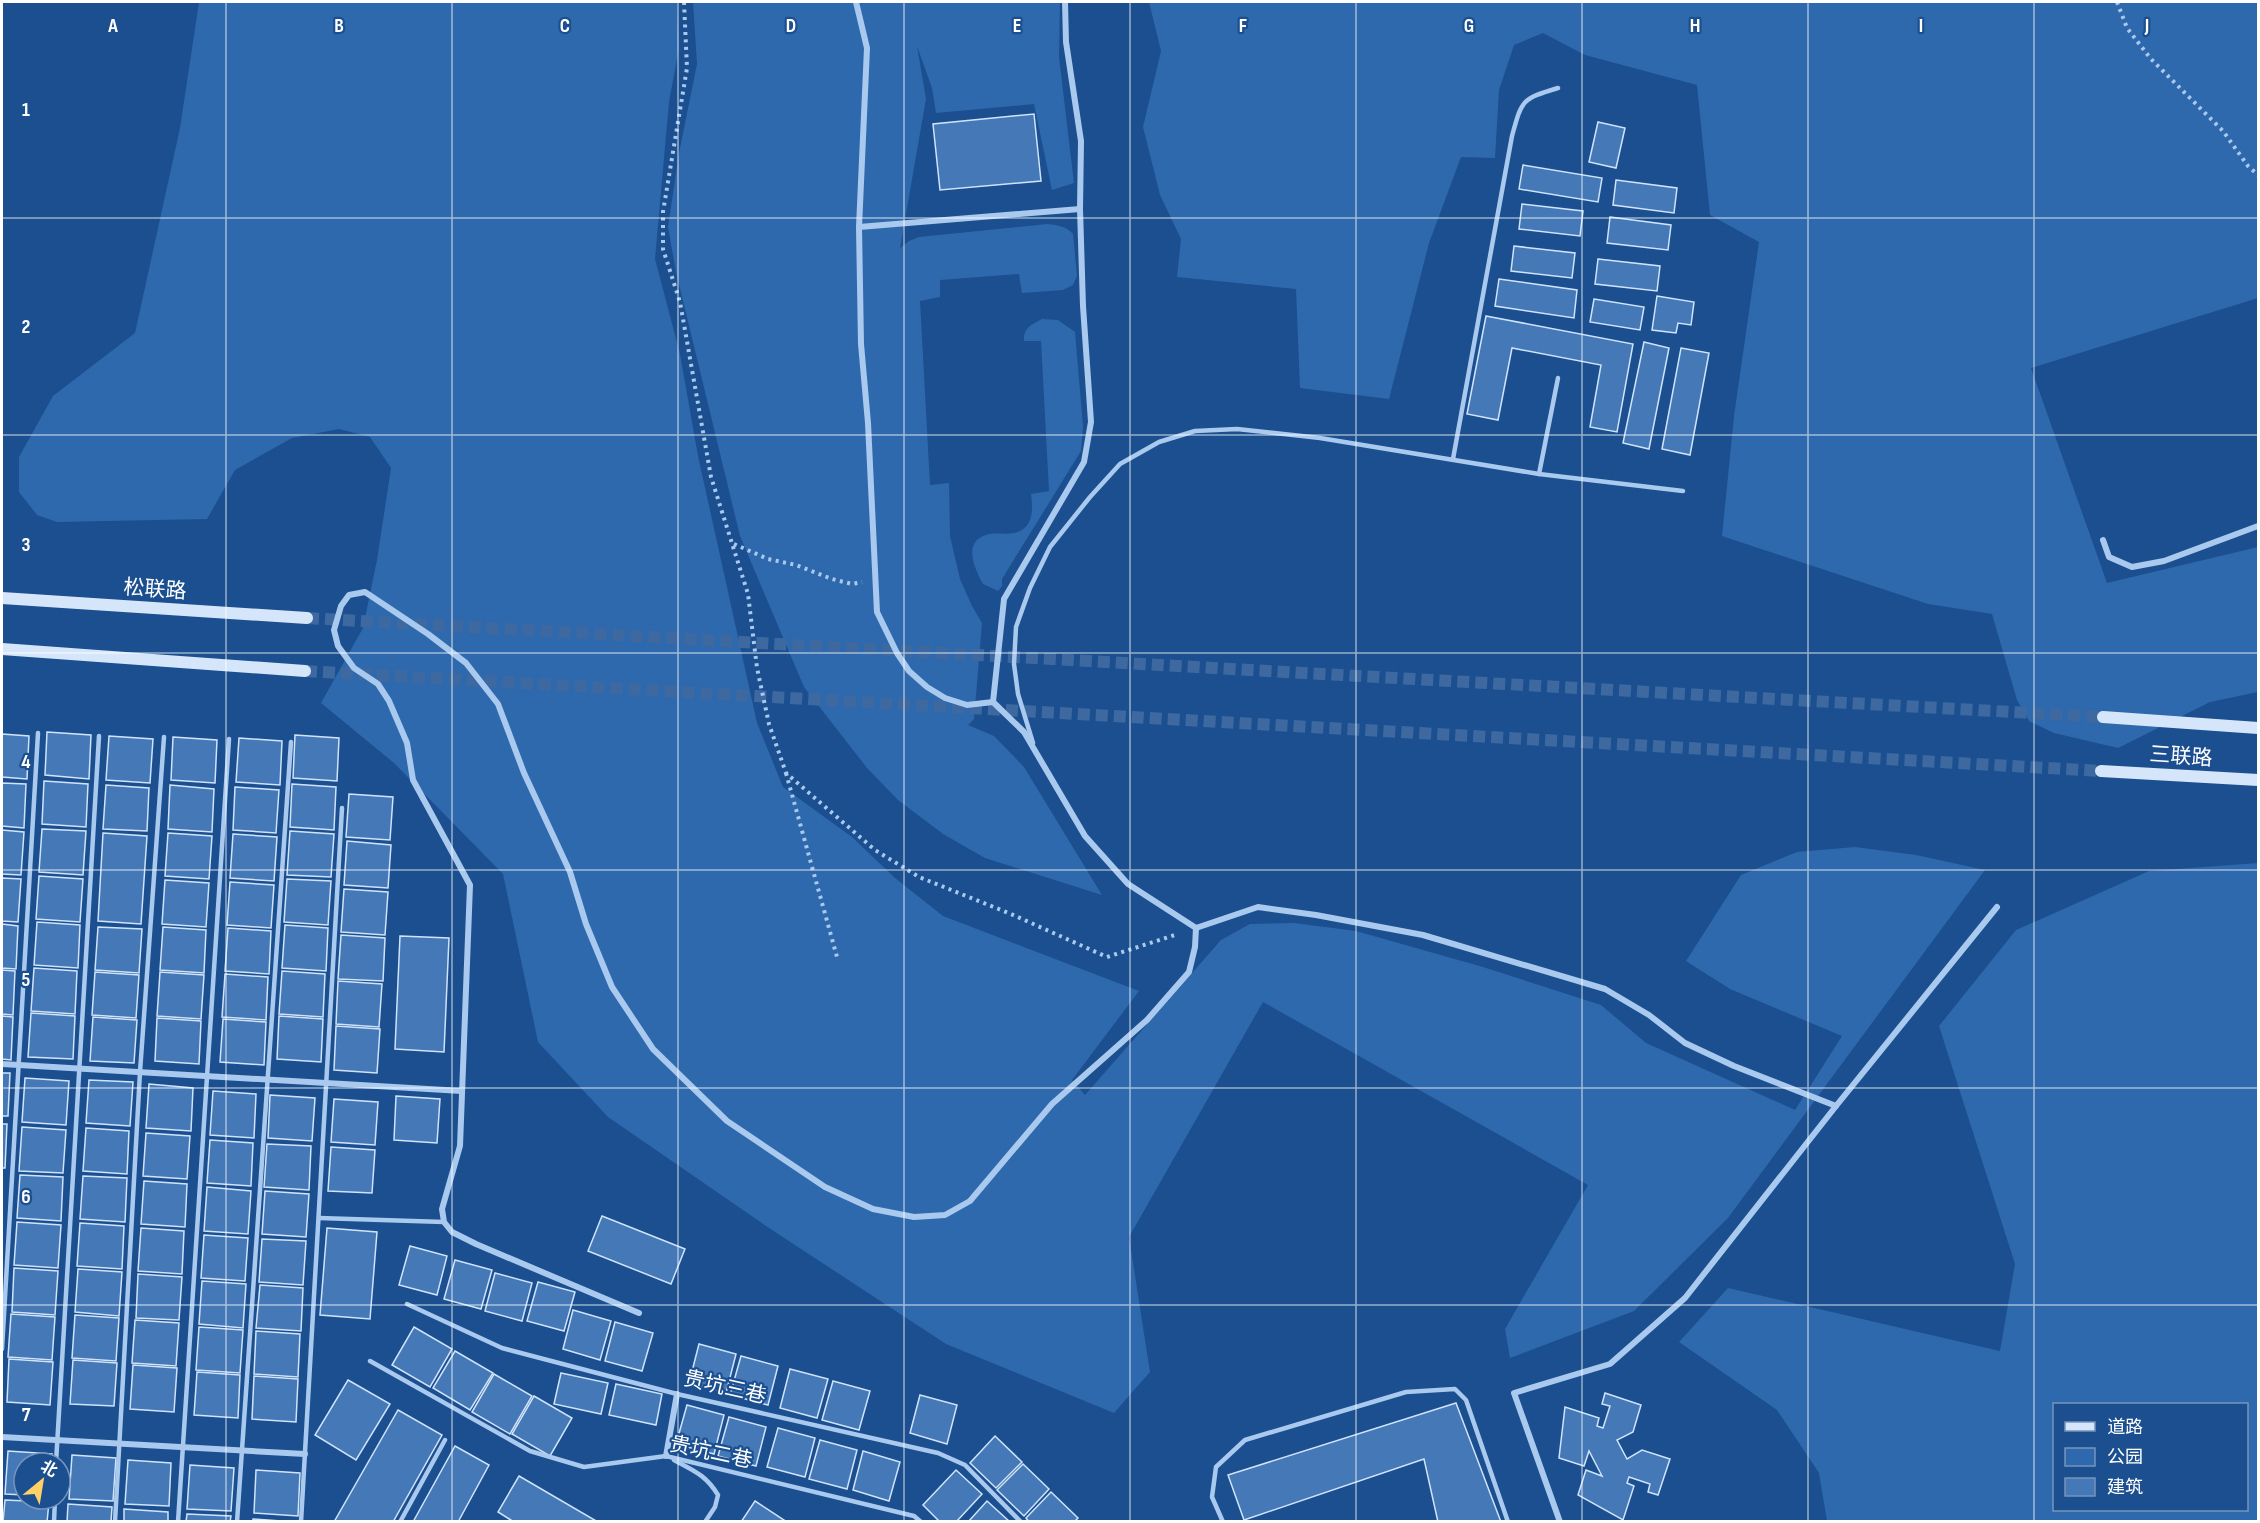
<svg xmlns="http://www.w3.org/2000/svg" width="2260" height="1523" font-family="'Sofia Sans Condensed','Noto Sans SC',sans-serif">
	<style>
		.green { fill: #2e69ad; fill-rule: evenodd }
		.building { fill: #4478b7; stroke: #cfe3fa; stroke-width: 1.5 }
		.lines { fill: none; stroke-linecap: round; stroke-linejoin: round }
		.secondary-tunnel { stroke: #3d69a0; stroke-width: 12; stroke-dasharray: 12 6; stroke-linecap: butt }
		.path { stroke: #a9c9ee; stroke-width: 4; stroke-dasharray: 3 4.5; stroke-linecap: butt }
		.lane { stroke: #a9c9ee; stroke-width: 4.5 }
		.street { stroke: #a9c9ee; stroke-width: 6 }
		.secondary { stroke: #d6e6fa; stroke-width: 12 }
		.grid { fill: none; stroke: #fff; stroke-width: 1.5; stroke-opacity: 0.55 }
		.labels { text-anchor: middle; stroke-width: 4.5; stroke-linejoin: round; paint-order: stroke }
		.street-label { font-size: 21px; fill: #fff; stroke: #1b4f8f }
		.grid-label { font-size: 20px; text-anchor: middle; font-weight: bold; fill: #fff; stroke: #1b4f8f; stroke-width: 4.5; stroke-linejoin: round; paint-order: stroke }
	</style>
	<rect width="100%" height="100%" fill="#1b4f8f"/>
	<g class="green">
		<polygon points="199,2 677,2 679,48 669,102 655,259 680,354 698,456 757,723 783,787 852,837 895,878 943,916 1139,991 1072,1080 1085,1095 1221,940 1250,924 1294,923 1356,931 1483,967 1601,1005 1646,1043 1795,1110 1842,1036 1730,989 1686,961 1741,875 1797,852 1855,847 1916,855 1985,870 1728,1218 1634,1311 1510,1358 1505,1329 1588,1185 1263,1002 1129,1237 1150,1372 1114,1413 946,1344 769,1228 608,1117 538,1042 503,874 394,763 321,703 363,628 377,560 391,468 370,437 339,429 292,438 235,470 207,519 57,522 37,515 19,492 19,457 53,396 135,333 180,128"/>
		<path d="M693,2H1060L1059,57L1074,183L1052,190L1034,104L936,113L932,88L917,46L926,99L900,248L909,241L919,237L1047,224C1057,225 1066,226 1073,234L1077,276L1073,285L1063,290L1022,293L1019,274L940,280V297L920,301L930,485L949,483L950,536L960,579L972,606L982,623L974,719L968,725L994,736L1024,767L1102,895L985,858L943,834L898,800L867,768L804,687L740,536L676,272L668,227L679,153L697,64Z"/>
		<polygon points="1149,2 2258,2 2258,298 2031,368 2107,583 2258,547 2258,692 2210,702 2118,748 2054,733 2029,721 2017,700 1992,614 1928,604 1722,536 1734,416 1759,242 1710,215 1697,85 1585,55 1543,33 1514,45 1499,90 1495,158 1461,157 1429,243 1389,399 1300,388 1296,289 1177,277 1181,239 1160,195 1143,127 1161,51"/>
		<path d="M1042,319L1058,320L1075,332L1083,426L1081,451L1002,579V586L998,591L983,584C975,570 962,542 986,535C995,532 1005,535 1014,533C1034,529 1033,509 1031,494L1049,491L1041,341H1024C1023,328 1031,325 1042,319Z"/>
		<path d="M2258,863V1521H1827L1819,1473L1777,1410L1679,1342L1728,1288L2000,1351L2015,1264L1939,1026L2016,930L2149,871ZM2246,1404V1510H2054V1404Z"/>
	</g>
	<g class="building">
		<polygon points="1034,114 1041,181 940,190 933,124"/>
		<polygon points="1598,122 1625,128 1616,168 1589,162"/>
		<polygon points="1523,165 1602,178 1598,202 1519,189"/>
		<polygon points="1616,180 1677,188 1674,213 1613,205"/>
		<polygon points="1522,204 1583,211 1580,236 1519,229"/>
		<polygon points="1610,217 1671,225 1668,250 1607,243"/>
		<polygon points="1514,246 1575,253 1572,278 1511,271"/>
		<polygon points="1598,259 1660,266 1657,291 1595,284"/>
		<polygon points="1499,279 1577,290 1574,318 1495,306"/>
		<polygon points="1657,296 1694,302 1691,325 1678,323 1676,333 1652,330"/>
		<polygon points="1594,299 1644,307 1640,330 1590,322"/>
		<polygon points="1486,316 1633,344 1617,432 1590,427 1601,365 1512,348 1498,420 1467,414"/>
		<polygon points="1644,342 1669,348 1649,449 1623,443"/>
		<polygon points="1681,348 1709,353 1690,455 1662,449"/>
		<polygon points="47,732 91,735 89,779 45,775"/>
		<polygon points="2,734 29,736 27,779 2,777"/>
		<polygon points="295,735 339,738 337,781 293,778"/>
		<polygon points="109,736 153,739 150,783 106,780"/>
		<polygon points="173,737 217,740 215,783 171,780"/>
		<polygon points="239,738 282,741 280,785 236,782"/>
		<polygon points="44,781 88,784 86,827 42,824"/>
		<polygon points="2,783 26,784 24,828 2,826"/>
		<polygon points="292,784 336,787 334,830 290,827"/>
		<polygon points="106,785 149,788 147,831 103,829"/>
		<polygon points="170,785 214,789 212,832 168,829"/>
		<polygon points="235,787 279,790 276,833 233,830"/>
		<polygon points="349,794 393,797 390,840 346,837"/>
		<polygon points="42,829 86,831 83,875 39,872"/>
		<polygon points="2,830 24,832 21,875 2,874"/>
		<polygon points="290,831 334,834 331,877 287,875"/>
		<polygon points="103,833 147,836 141,924 98,921"/>
		<polygon points="168,833 212,836 209,879 165,876"/>
		<polygon points="233,834 277,837 274,881 230,878"/>
		<polygon points="347,841 391,845 388,888 344,885"/>
		<polygon points="39,876 83,879 80,922 36,919"/>
		<polygon points="2,878 21,879 18,922 2,921"/>
		<polygon points="287,879 331,881 328,925 284,922"/>
		<polygon points="165,880 209,883 206,927 162,924"/>
		<polygon points="230,882 274,885 271,928 227,925"/>
		<polygon points="344,889 388,892 385,935 341,932"/>
		<polygon points="37,922 80,925 78,968 34,965"/>
		<polygon points="2,924 18,926 16,969 2,968"/>
		<polygon points="285,925 328,928 326,971 282,968"/>
		<polygon points="98,927 142,929 139,973 95,970"/>
		<polygon points="163,927 206,930 204,973 160,970"/>
		<polygon points="228,928 271,931 269,974 225,971"/>
		<polygon points="341,935 385,938 383,981 338,979"/>
		<polygon points="400,936 449,938 444,1052 395,1049"/>
		<polygon points="34,968 77,971 75,1014 31,1011"/>
		<polygon points="2,970 15,971 13,1015 2,1014"/>
		<polygon points="282,971 325,974 323,1017 279,1014"/>
		<polygon points="95,972 139,975 136,1018 92,1015"/>
		<polygon points="160,972 204,975 201,1019 157,1016"/>
		<polygon points="225,974 268,977 266,1020 222,1017"/>
		<polygon points="338,981 382,984 379,1027 336,1024"/>
		<polygon points="31,1013 75,1016 73,1059 28,1057"/>
		<polygon points="2,1016 13,1017 11,1060 2,1059"/>
		<polygon points="279,1016 323,1019 321,1062 277,1059"/>
		<polygon points="93,1017 137,1020 134,1063 90,1061"/>
		<polygon points="157,1018 201,1021 199,1064 155,1061"/>
		<polygon points="223,1019 266,1022 264,1065 220,1062"/>
		<polygon points="336,1026 380,1029 377,1073 334,1070"/>
		<polygon points="2,1073 10,1073 8,1116 2,1116"/>
		<polygon points="25,1078 69,1081 66,1125 22,1122"/>
		<polygon points="89,1080 133,1082 130,1126 86,1123"/>
		<polygon points="149,1084 193,1088 191,1131 146,1128"/>
		<polygon points="213,1091 256,1094 254,1138 210,1135"/>
		<polygon points="270,1095 315,1098 312,1141 268,1138"/>
		<polygon points="396,1096 440,1099 437,1143 394,1140"/>
		<polygon points="334,1099 378,1102 375,1145 331,1142"/>
		<polygon points="2,1124 7,1124 5,1168 2,1168"/>
		<polygon points="22,1127 66,1130 63,1173 19,1171"/>
		<polygon points="86,1128 129,1131 127,1174 83,1171"/>
		<polygon points="146,1133 190,1136 187,1179 143,1176"/>
		<polygon points="210,1140 253,1143 251,1186 207,1183"/>
		<polygon points="267,1144 311,1146 309,1190 264,1187"/>
		<polygon points="331,1147 375,1150 372,1193 328,1191"/>
		<polygon points="20,1175 63,1177 61,1221 17,1218"/>
		<polygon points="83,1176 127,1178 125,1222 80,1219"/>
		<polygon points="144,1181 187,1184 185,1227 141,1224"/>
		<polygon points="207,1187 251,1191 248,1234 204,1231"/>
		<polygon points="265,1191 309,1194 306,1237 262,1234"/>
		<polygon points="602,1216 685,1249 671,1284 588,1251"/>
		<polygon points="17,1222 61,1225 58,1268 14,1265"/>
		<polygon points="80,1223 124,1226 122,1269 77,1266"/>
		<polygon points="141,1228 184,1231 182,1274 138,1271"/>
		<polygon points="327,1228 377,1232 370,1319 320,1315"/>
		<polygon points="204,1235 248,1238 245,1281 201,1278"/>
		<polygon points="262,1239 306,1241 303,1285 259,1282"/>
		<polygon points="410,1246 447,1256 437,1295 399,1285"/>
		<polygon points="455,1260 492,1270 481,1309 444,1299"/>
		<polygon points="14,1268 58,1271 55,1315 12,1312"/>
		<polygon points="78,1269 122,1272 119,1316 75,1312"/>
		<polygon points="495,1273 532,1283 522,1321 485,1311"/>
		<polygon points="138,1274 182,1277 179,1320 136,1318"/>
		<polygon points="202,1281 246,1284 243,1328 199,1324"/>
		<polygon points="538,1282 575,1292 564,1331 527,1321"/>
		<polygon points="260,1285 303,1288 301,1331 256,1328"/>
		<polygon points="573,1310 611,1321 600,1360 563,1349"/>
		<polygon points="11,1314 55,1317 52,1360 8,1357"/>
		<polygon points="75,1315 119,1318 116,1361 72,1358"/>
		<polygon points="135,1320 179,1323 176,1366 132,1363"/>
		<polygon points="615,1322 653,1333 642,1371 605,1361"/>
		<polygon points="199,1327 243,1330 240,1373 196,1370"/>
		<polygon points="414,1327 452,1349 430,1387 392,1365"/>
		<polygon points="256,1331 300,1334 298,1377 254,1374"/>
		<polygon points="699,1344 736,1354 726,1393 689,1383"/>
		<polygon points="455,1351 493,1373 470,1410 433,1388"/>
		<polygon points="741,1356 778,1366 768,1405 730,1395"/>
		<polygon points="9,1359 53,1362 50,1405 7,1402"/>
		<polygon points="73,1360 117,1363 114,1406 70,1404"/>
		<polygon points="133,1365 177,1368 174,1412 130,1409"/>
		<polygon points="790,1369 828,1379 817,1418 780,1408"/>
		<polygon points="197,1372 240,1375 238,1418 194,1415"/>
		<polygon points="561,1373 608,1383 601,1414 554,1404"/>
		<polygon points="494,1374 532,1396 510,1434 472,1412"/>
		<polygon points="254,1376 298,1379 296,1422 252,1419"/>
		<polygon points="348,1380 390,1404 356,1460 315,1435"/>
		<polygon points="833,1381 870,1391 859,1430 822,1420"/>
		<polygon points="616,1384 662,1394 656,1425 609,1415"/>
		<polygon points="1605,1393 1641,1405 1633,1432 1617,1440 1627,1459 1642,1450 1670,1459 1658,1495 1648,1492 1650,1484 1629,1477 1627,1483 1634,1486 1623,1520 1578,1495 1586,1470 1602,1476 1589,1451 1584,1466 1559,1458 1565,1407 1599,1418 1597,1426 1603,1428 1610,1406 1602,1404"/>
		<polygon points="920,1395 957,1405 947,1444 910,1433"/>
		<polygon points="534,1396 572,1418 550,1456 512,1434"/>
		<polygon points="1456,1403 1501,1522 1438,1522 1424,1459 1244,1520 1228,1475"/>
		<polygon points="687,1405 724,1415 714,1454 676,1444"/>
		<polygon points="398,1410 442,1435 393,1522 334,1522"/>
		<polygon points="729,1417 766,1427 756,1466 718,1456"/>
		<polygon points="778,1428 815,1438 805,1477 767,1467"/>
		<polygon points="995,1436 1022,1462 996,1488 970,1463"/>
		<polygon points="820,1440 857,1450 847,1489 809,1479"/>
		<polygon points="455,1446 489,1465 458,1522 413,1522"/>
		<polygon points="8,1451 52,1454 51,1463 24,1463 24,1495 5,1494"/>
		<polygon points="863,1451 900,1462 889,1501 853,1490"/>
		<polygon points="72,1455 116,1458 113,1501 69,1499"/>
		<polygon points="128,1460 171,1463 169,1506 125,1504"/>
		<polygon points="1023,1464 1049,1489 1024,1516 997,1490"/>
		<polygon points="190,1465 234,1468 231,1511 187,1509"/>
		<polygon points="256,1470 300,1473 298,1516 254,1513"/>
		<polygon points="956,1470 982,1494 956,1522 940,1522 923,1505"/>
		<polygon points="519,1476 598,1522 514,1522 498,1512"/>
		<polygon points="1051,1492 1078,1518 1074,1522 1029,1522 1026,1518"/>
		<polygon points="5,1500 49,1502 47,1522 3,1522"/>
		<polygon points="755,1501 787,1522 741,1522"/>
		<polygon points="987,1501 1010,1522 968,1522"/>
		<polygon points="68,1504 112,1507 111,1522 67,1522"/>
		<polygon points="124,1509 168,1512 168,1522 124,1522"/>
		<polygon points="187,1514 231,1516 230,1522 186,1522"/>
		<polygon points="253,1519 295,1522 253,1522"/>
	</g>
	<g class="lines">
		<g class="secondary-tunnel">
			<polyline points="307,618 2103,717"/>
			<polyline points="305,671 2101,771"/>
		</g>
		<g class="path">
			<polyline points="684,2 687,68 663,212 663,249 680,302 711,477 748,594 757,668 769,724 786,773 875,850 919,877 1011,914 1107,957 1178,934"/>
			<polyline points="2117,2 2127,28 2151,59 2223,131 2248,166 2258,175"/>
			<polyline points="734,544 768,559 796,565 832,579 852,584 862,582"/>
			<polyline points="786,773 837,957"/>
		</g>
		<g class="lane">
			<path d="M1453,459L1512,136C1522,99 1522,99 1558,88"/>
			<polyline points="1539,474 1558,378"/>
			<polyline points="1033,743 1018,694 1014,664 1016,627 1030,588 1050,547 1090,497 1120,464 1159,442 1195,431 1237,429 1320,438 1539,474 1683,491"/>
			<polyline points="319,1218 444,1222"/>
			<polyline points="407,1304 502,1348 677,1394 938,1453 965,1465 1021,1522"/>
			<polyline points="2,1349 38,733"/>
			<polyline points="370,1361 530,1451 584,1467 666,1456 914,1516 921,1522"/>
			<path d="M674,1460C694,1471 706,1475 718,1495L715,1507L705,1522"/>
			<polyline points="56,1463 99,736"/>
			<polyline points="54,1522 55,1499"/>
			<polyline points="115,1522 140,1072 164,737"/>
			<polyline points="178,1522 229,739"/>
			<polyline points="237,1522 291,742"/>
			<polyline points="301,1522 342,808"/>
			<polyline points="400,1522 445,1440"/>
			<polyline points="1223,1522 1212,1497 1216,1467 1245,1440 1406,1392 1455,1389 1466,1400 1508,1522"/>
		</g>
		<g class="street">
			<polyline points="856,2 867,48 859,227 861,344 868,423 877,612 897,653 909,671 927,687 945,698 967,705 993,702 1024,732 1085,836 1128,884 1196,928 1258,907 1316,915 1423,935 1605,989 1649,1015 1685,1043 1734,1066 1836,1106"/>
			<polyline points="859,227 1080,209"/>
			<polyline points="2103,540 2109,557 2132,567 2164,561 2258,526"/>
			<polyline points="993,702 1004,599 1084,462 1091,422 1083,306 1080,209 1081,141 1066,42 1065,2"/>
			<polyline points="2,1064 462,1091"/>
			<polyline points="639,1313 476,1244 452,1232 444,1222 442,1209 460,1146 470,885 413,780 407,743 389,701 378,684 354,668 338,646 334,630 341,606 349,595 365,592 428,634 466,663 498,704 524,773 570,872 586,924 612,987 653,1049 727,1121 825,1187 873,1209 914,1217 945,1215 970,1201 1052,1104 1147,1020 1189,972 1195,947 1196,928"/>
			<polyline points="2,1437 305,1454"/>
			<polyline points="666,1456 677,1394"/>
			<polyline points="1560,1522 1514,1393 1610,1364 1685,1298 1836,1106 1997,907"/>
		</g>
		<g class="secondary">
			<polyline points="2,598 307,618"/>
			<polyline points="2,649 305,671"/>
			<polyline points="2103,717 2258,728"/>
			<polyline points="2101,771 2258,780"/>
		</g>
	</g>
	<path class="grid" d="M226,2V1522M452,2V1522M678,2V1522M904,2V1522M1130,2V1522M1356,2V1522M1582,2V1522M1808,2V1522M2034,2V1522M2,218H2258M2,435H2258M2,653H2258M2,870H2258M2,1088H2258M2,1305H2258"/>
	<g class="labels">
		<g class="street-label">
			<text transform="translate(155 589) rotate(4)" y="7">松联路</text>
			<text transform="translate(2181 756) rotate(4)" y="7">三联路</text>
			<text transform="translate(725 1387) rotate(13)" y="7">贵坑三巷</text>
			<text transform="translate(711 1452) rotate(12)" y="7">贵坑二巷</text>
		</g>
	</g>
	<g class="grid-label">
		<text x="113" y="32">A</text>
		<text x="339" y="32">B</text>
		<text x="565" y="32">C</text>
		<text x="791" y="32">D</text>
		<text x="1017" y="32">E</text>
		<text x="1243" y="32">F</text>
		<text x="1469" y="32">G</text>
		<text x="1695" y="32">H</text>
		<text x="1921" y="32">I</text>
		<text x="2147" y="32">J</text>
		<text x="26" y="116">1</text>
		<text x="26" y="333">2</text>
		<text x="26" y="551">3</text>
		<text x="26" y="768">4</text>
		<text x="26" y="986">5</text>
		<text x="26" y="1203">6</text>
		<text x="26" y="1421">7</text>
	</g>
	<rect width="2260" height="1523" fill="none" stroke="#ffffff" stroke-width="6"/>
	<rect x="2053" y="1403" width="195" height="108" fill="#1b4f8f" stroke="#7695bc" stroke-width="1.5"/>
	<rect x="2065" y="1422" width="30" height="9" fill="#d6e6fa" stroke="#7695bc" stroke-width="1.5"/>
	<text x="2107" y="1433" font-size="18" fill="#ffffff">道路</text>
	<rect x="2065" y="1448" width="30" height="18" fill="#2e69ad" stroke="#7695bc" stroke-width="1.5"/>
	<text x="2107" y="1463" font-size="18" fill="#ffffff">公园</text>
	<rect x="2065" y="1478" width="30" height="18" fill="#4478b7" stroke="#7695bc" stroke-width="1.5"/>
	<text x="2107" y="1493" font-size="18" fill="#ffffff">建筑</text>
	<g transform="translate(42 1481) rotate(30)"><circle r="28" fill="#1b4f8f" stroke="#7695bc" stroke-width="1.5"/>
	<path d="M0-4.5L10 22L0 15L-10 22Z" fill="#ffd166"/>
	<text y="-9" font-size="16" font-weight="bold" text-anchor="middle" fill="#ffffff">北</text>
	</g>
</svg>
